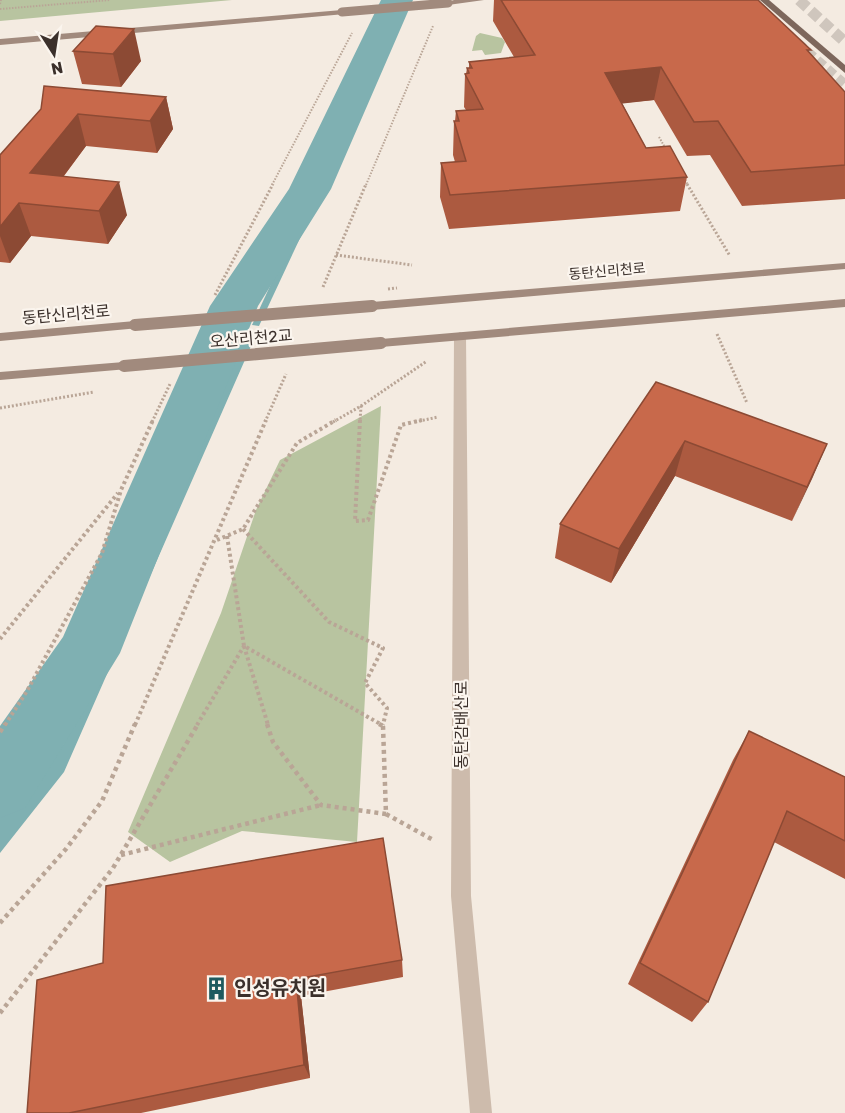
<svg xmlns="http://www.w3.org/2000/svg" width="845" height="1113" font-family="Rubik,'Noto Sans KR',sans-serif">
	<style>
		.green { fill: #b8c4a0 }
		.water { fill: #7fb0b2 }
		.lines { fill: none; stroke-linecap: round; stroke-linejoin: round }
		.river { fill: #7fb0b2; fill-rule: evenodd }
		.secondary-tunnel { stroke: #cfc6bd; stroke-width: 9; stroke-dasharray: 9 4.5; stroke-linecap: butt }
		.highway-tunnel { stroke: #cfc6bd; stroke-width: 11; stroke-dasharray: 11 5; stroke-linecap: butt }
		.path-far3 { stroke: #b9a596; stroke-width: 2; stroke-dasharray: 1.5 1.5; stroke-linecap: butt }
		.path-far2 { stroke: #b9a596; stroke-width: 3; stroke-dasharray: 2 2; stroke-linecap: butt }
		.path-far1 { stroke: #b9a596; stroke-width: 4; stroke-dasharray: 3 3; stroke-linecap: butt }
		.path { stroke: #b9a596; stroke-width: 4.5; stroke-dasharray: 4 4; stroke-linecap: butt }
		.street { fill: #cdbbac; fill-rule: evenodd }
		.secondary { fill: #a18a7d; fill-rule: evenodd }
		.primary { fill: #7d675c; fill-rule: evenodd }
		.path-bridge { stroke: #b9a596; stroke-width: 3; stroke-dasharray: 2 2; stroke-linecap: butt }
		.secondary-bridge-far1 { stroke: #a18a7d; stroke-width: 9 }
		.secondary-bridge { stroke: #a18a7d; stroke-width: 12 }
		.wall { fill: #ac5a40 }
		.shaded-wall { fill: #8c4a34 }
		.building { fill: #c8694b; stroke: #8c4a34; stroke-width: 1.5 }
		.labels { text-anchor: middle; stroke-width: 4.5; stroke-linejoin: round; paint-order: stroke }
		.far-street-label { font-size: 14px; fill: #3b302b; stroke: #fbf5ee }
		.street-label { font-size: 16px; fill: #3b302b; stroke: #fbf5ee }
		.near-poi-label { font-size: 20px; font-weight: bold; fill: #3b302b; stroke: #fbf5ee; text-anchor: start }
	</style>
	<rect width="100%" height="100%" fill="#f4ebe1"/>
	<g class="green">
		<polygon points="0,0 232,0 0,21"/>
		<polygon points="480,33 502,38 505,42 501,53 485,55 482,50 472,51 476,36"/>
		<polygon points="381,406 357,842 242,831 170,862 128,832 221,613 256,510 280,460"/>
	</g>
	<g class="water">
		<polygon points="397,11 406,11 259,326 252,325"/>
		<polygon points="255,337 64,772 0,853 0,811 63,745 240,340"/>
	</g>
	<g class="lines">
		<polygon class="river" points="381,0 413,0 331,189 258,306 120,653 25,808 0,818 0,726 63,637 210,306 289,189"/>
		<polyline class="secondary-tunnel" points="797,42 845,84"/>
		<polyline class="highway-tunnel" points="799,0 845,42"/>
		<g class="path-far3">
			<polyline points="0,4 1,0"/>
			<polyline points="0,9 110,0"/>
			<polyline points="659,137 667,151"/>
			<polyline points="685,180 688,185"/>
			<polyline points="272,185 352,33"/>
			<polyline points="366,185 433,26"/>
		</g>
		<g class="path-far2">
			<polyline points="687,184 730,256"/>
			<polyline points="336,255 412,265"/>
			<polyline points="323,287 366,184"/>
			<polyline points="215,295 273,184"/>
			<polyline points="717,334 747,403"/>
			<polyline points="361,406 427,361"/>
			<polyline points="0,408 94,392"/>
			<polyline points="152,422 170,384"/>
			<polyline points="265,422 286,374"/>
			<polyline points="333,422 361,406 360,422"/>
			<polyline points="415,422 438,417"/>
		</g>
		<g class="path-far1">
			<polyline points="360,420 355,521 368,520 401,425 422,420"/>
			<polyline points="243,529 329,622 383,648 365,683 387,708 383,725"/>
			<polyline points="227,536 244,646 382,725"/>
			<polyline points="217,540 243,529 297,443 336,420"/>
			<polyline points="0,639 118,493"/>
			<polyline points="244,646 268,725"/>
			<polyline points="5,725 27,691 102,553 121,490 153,420"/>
			<polyline points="135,725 266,420"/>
			<polyline points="197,725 244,646"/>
		</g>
		<g class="path">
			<polyline points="267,724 273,742 321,805 386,814 383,726"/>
			<polyline points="379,724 383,726 384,724"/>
			<polyline points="0,732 5,724"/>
			<polyline points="386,814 435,841"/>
			<polyline points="121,855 321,805"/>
			<polyline points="0,923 66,849 102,801 135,724"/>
			<polyline points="0,1013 113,868 198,724"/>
		</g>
		<polygon class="street" points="460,332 466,336 471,896 492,1113 470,1113 451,896 454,336"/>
		<g class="secondary">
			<polygon points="454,0 484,0 448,5 444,3"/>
			<polygon points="342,10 345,10 345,14 0,45 0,39"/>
			<polygon points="845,263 845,269 372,310 366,306 372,302"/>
			<polygon points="845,299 845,307 381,347 375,343 381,339"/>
			<polygon points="135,321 139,322 139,328 0,341 0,333"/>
			<polygon points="124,362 130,366 128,369 0,380 0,372"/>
		</g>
		<polygon class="primary" points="760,0 769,0 845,65 845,73"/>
		<polyline class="path-bridge" points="388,289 397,288"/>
		<polyline class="secondary-bridge-far1" points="342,12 448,3"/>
		<g class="secondary-bridge">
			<polyline points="135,325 372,306"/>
			<polyline points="124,366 381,343"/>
		</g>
	</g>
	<g class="wall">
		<polygon points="494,0 758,0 810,53 845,92 845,199 742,206 710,155 687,156 654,100 622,103 646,148 687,177 680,211 449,229 440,197 441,163 455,162 453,155 454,121 455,121 456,111 466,110 464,107 465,74 466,74 467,68 469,68 469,62 514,57 493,21"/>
		<polygon points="96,26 141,61 121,87 82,84 73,51"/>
		<polygon points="166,97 173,129 157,153 86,146 64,176 127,215 108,244 31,236 10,263 0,262 0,155 41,109"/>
		<polygon points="656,382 827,444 792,521 675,476 611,583 555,558 560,524"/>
		<polygon points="749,731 845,777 845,879 774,842 708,1002 692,1022 628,984 733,760"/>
		<polygon points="402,960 403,977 301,996 310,1078 141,1113 27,1113 103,963"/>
	</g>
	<g class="shaded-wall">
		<polygon points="134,29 141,61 121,87 113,54"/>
		<polygon points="661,67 654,100 601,106 605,73"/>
		<polygon points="166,97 173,129 157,153 150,121"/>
		<polygon points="78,114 86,146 41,206 30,173"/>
		<polygon points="119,182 127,215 108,244 99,211"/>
		<polygon points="19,203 31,236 10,263 0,236 0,227"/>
		<polygon points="685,441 675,476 611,583 619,549"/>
		<polygon points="827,444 812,479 792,521 807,487"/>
		<polygon points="296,979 301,996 310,1078 304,1065"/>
	</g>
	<g class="building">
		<polygon points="501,0 758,0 811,50 807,50 845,92 845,165 751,172 718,121 694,122 661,67 605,73 646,148 670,146 687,177 450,195 441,163 466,161 454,121 459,121 456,111 483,109 465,74 469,73 467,68 472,68 469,62 535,55"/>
		<polygon points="96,26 134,29 113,54 73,51"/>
		<polygon points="44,86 166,97 150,121 78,114 30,173 119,182 99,211 19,203 0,227 0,155 41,109"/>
		<polygon points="656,382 827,444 807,487 685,441 619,549 560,524"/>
		<polygon points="749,731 845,777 845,841 787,811 708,1002 640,963"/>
		<polygon points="383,838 402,960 296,979 304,1065 69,1113 27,1113 37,980 103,963 106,886"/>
	</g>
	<defs>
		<symbol id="building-bare" viewBox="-9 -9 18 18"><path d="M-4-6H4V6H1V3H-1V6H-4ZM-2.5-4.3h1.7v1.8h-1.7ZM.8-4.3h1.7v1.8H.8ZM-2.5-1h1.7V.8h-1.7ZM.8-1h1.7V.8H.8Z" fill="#1f5a5e" stroke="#fbf5ee" stroke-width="2.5" paint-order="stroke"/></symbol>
	</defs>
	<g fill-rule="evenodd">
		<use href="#building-bare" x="200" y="972" width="33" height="33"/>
	</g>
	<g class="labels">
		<g class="far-street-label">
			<text transform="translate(607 271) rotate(-5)" y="5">동탄신리천로</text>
		</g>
		<g class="street-label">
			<text transform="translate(66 314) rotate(-5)" y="6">동탄신리천로</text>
			<text transform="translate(251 338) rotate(-5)" y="6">오산리천2교</text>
			<text transform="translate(461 725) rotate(-90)" y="6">동탄감배산로</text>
		</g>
		<g class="near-poi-label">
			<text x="234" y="995">인성유치원</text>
		</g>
	</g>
	<g transform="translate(54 54) rotate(168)" stroke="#fbf5ee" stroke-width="4.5" paint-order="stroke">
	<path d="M0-4.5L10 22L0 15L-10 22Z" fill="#3b302b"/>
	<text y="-9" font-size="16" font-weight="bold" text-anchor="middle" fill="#3b302b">N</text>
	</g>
</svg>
